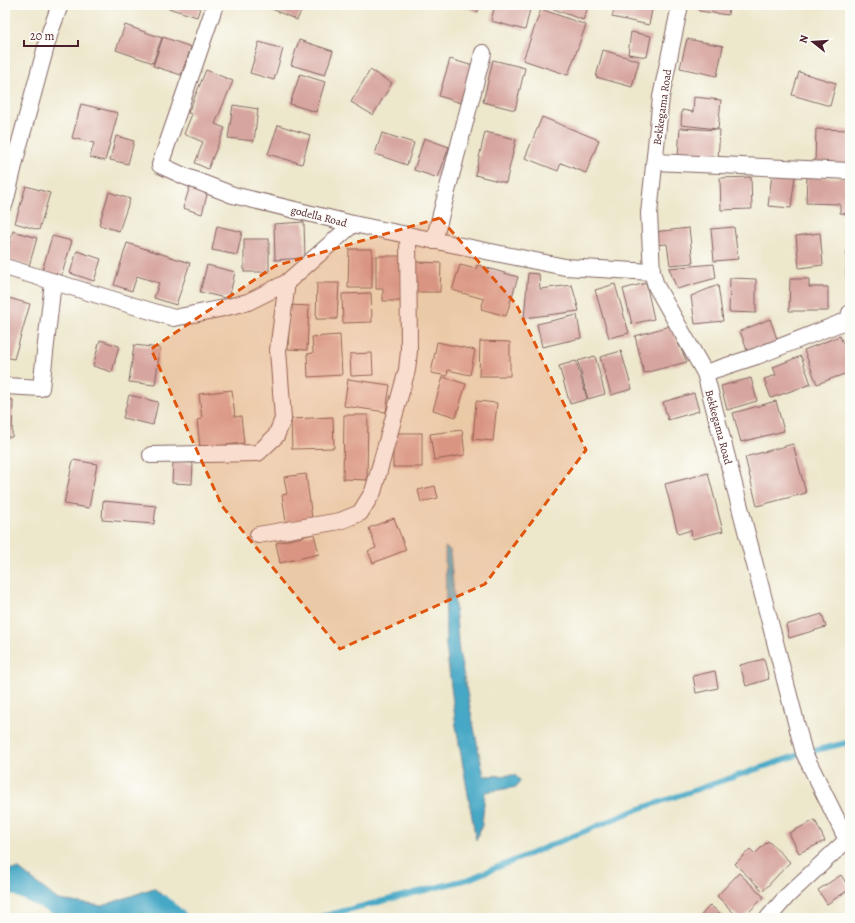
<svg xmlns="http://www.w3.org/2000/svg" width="855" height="923" font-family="Alegreya,serif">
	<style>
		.water { fill: #46a8c6; stroke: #486478 }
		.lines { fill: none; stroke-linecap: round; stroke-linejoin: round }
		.stream { stroke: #46a8c6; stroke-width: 5.5 }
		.building { fill: #d7a59f }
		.minor-casing { stroke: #836563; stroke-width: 18 }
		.minor { stroke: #fff; stroke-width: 16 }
		.marked { fill: #e0560e; fill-opacity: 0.2; stroke: #e0560e; stroke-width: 3; stroke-dasharray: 8 5; stroke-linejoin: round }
		.labels { text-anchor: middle; stroke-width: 3.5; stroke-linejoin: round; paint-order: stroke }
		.street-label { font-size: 11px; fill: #4a1f2b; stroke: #fdfcf7 }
	</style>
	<rect width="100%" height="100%" fill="#fdfcf7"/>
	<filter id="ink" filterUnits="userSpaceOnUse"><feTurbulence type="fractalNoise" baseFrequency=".025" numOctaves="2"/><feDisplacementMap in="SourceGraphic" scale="8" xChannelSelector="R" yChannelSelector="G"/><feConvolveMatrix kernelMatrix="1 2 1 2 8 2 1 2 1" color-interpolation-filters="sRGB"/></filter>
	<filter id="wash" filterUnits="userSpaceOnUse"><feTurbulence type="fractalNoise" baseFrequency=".012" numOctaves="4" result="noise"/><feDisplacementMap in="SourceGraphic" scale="16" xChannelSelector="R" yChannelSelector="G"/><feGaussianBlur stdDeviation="0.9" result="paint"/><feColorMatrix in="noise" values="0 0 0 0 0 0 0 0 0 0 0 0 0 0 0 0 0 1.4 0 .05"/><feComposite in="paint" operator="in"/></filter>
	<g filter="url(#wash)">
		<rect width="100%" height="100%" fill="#ede7cc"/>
		<g class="water">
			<polygon points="445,547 450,550 459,652 478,748 484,776 515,775 520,780 517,787 485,792 482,825 476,840 456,726 446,646"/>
			<polygon points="19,869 58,900 102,906 154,888 187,918 154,918 143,914 67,918 5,888 5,870"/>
		</g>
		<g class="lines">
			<g class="stream">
				<polyline points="5,888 67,918"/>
				<polyline points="158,899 165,898 187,918"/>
				<polyline points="316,918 469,879 636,810 804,753 850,742"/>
			</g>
		</g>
		<g id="blocks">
			<g class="building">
				<polygon points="165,5 201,5 197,17 165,7"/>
				<polygon points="263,5 304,5 297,20"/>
				<polygon points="459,5 480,5 478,12"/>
				<polygon points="495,5 531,5 525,30 491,21"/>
				<polygon points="543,5 589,5 583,20"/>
				<polygon points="615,5 653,5 649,25 612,17"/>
				<polygon points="699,5 729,5 728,15 699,11"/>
				<polygon points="541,9 586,25 568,75 523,60"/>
				<polygon points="125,25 162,38 153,63 116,50"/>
				<polygon points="631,32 651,36 647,57 628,54"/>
				<polygon points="163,37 191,47 181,75 153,66"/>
				<polygon points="687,39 723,46 717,76 680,68"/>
				<polygon points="299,40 333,51 325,75 291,65"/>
				<polygon points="259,42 283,49 274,80 250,73"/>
				<polygon points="603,50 639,61 632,87 596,77"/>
				<polygon points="450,59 473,66 461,103 439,96"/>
				<polygon points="493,60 525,68 515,110 483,102"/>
				<polygon points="206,70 233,81 215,124 225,128 208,169 195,163 203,142 184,134 192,114 188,113"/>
				<polygon points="370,70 392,83 373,115 351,102"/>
				<polygon points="799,72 836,83 830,106 792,95"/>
				<polygon points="300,74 325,82 316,112 290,104"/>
				<polygon points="694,97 721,100 718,129 681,125 682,110 693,112"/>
				<polygon points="81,104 118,113 105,161 90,157 94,143 72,138"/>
				<polygon points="233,105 258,109 254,141 228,138"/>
				<polygon points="542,117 599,140 586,173 561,163 558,171 525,158"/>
				<polygon points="278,125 310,135 302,164 268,154"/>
				<polygon points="680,128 720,130 718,159 678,157"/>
				<polygon points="816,129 850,130 849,164 815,163"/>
				<polygon points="485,132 516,139 506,183 475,175"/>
				<polygon points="382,133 414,143 407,165 375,154"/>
				<polygon points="116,136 134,141 128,164 110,160"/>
				<polygon points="424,138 449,147 438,178 414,170"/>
				<polygon points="772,174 795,176 791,208 768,206"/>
				<polygon points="751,177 752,209 721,210 720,178"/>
				<polygon points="807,177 850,178 850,214 840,213 840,204 806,203"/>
				<polygon points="26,186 50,193 39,230 15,223"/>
				<polygon points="190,186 208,191 202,214 183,208"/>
				<polygon points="109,192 130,199 119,231 99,225"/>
				<polygon points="304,222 305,258 275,260 274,224"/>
				<polygon points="217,226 242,232 237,255 212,250"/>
				<polygon points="734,227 738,259 714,261 711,229"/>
				<polygon points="689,228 693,263 670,265 667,244 655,245 654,232"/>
				<polygon points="13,231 37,238 29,266 5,259"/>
				<polygon points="847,231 850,231 850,278 846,278"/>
				<polygon points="820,233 823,265 799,268 796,236"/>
				<polygon points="52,236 72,241 61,277 42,271"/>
				<rect x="244" y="239" width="25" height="33"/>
				<polygon points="127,243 190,263 176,305 154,298 159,283 137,276 132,291 114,285"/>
				<polygon points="349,249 372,249 372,288 348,288"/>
				<polygon points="77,251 101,259 94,281 70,273"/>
				<polygon points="376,256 401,256 401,301 383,301 383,289 376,289"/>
				<polygon points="416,262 441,263 440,292 414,292"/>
				<polygon points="714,264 716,278 677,289 669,268"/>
				<polygon points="207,265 235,272 229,299 200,292"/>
				<polygon points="460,265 476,269 477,265 518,277 506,316 481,309 484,299 452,290"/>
				<polygon points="528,273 539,274 540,289 572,285 579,311 524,318"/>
				<polygon points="730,278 756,279 756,313 729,312"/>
				<polygon points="790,279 809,279 809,287 828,287 828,311 789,311"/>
				<polygon points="317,283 339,283 337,319 316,319"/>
				<polygon points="646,283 654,319 632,324 623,289"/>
				<polygon points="615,284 629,333 609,338 595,290"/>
				<polygon points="718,285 723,321 695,324 691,296"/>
				<polygon points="371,293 372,322 343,323 342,294"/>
				<polygon points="5,297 30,304 14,359 5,357"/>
				<polygon points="290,305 309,306 307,350 288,349"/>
				<polygon points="577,315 581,338 542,347 537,324"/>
				<polygon points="770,319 778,342 748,353 740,331"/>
				<polygon points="670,326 687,362 644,373 635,336"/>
				<polygon points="340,335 342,375 308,377 307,354 313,353 312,337"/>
				<polygon points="840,336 850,362 850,372 817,384 804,350"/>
				<polygon points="100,340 119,346 112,372 93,366"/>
				<polygon points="480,341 510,342 510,376 479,376"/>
				<polygon points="437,342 475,350 470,375 448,370 447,376 431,373"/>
				<polygon points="134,345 160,348 155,385 129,382"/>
				<polygon points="621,351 632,389 611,395 600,357"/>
				<polygon points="372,353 373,375 351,376 350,354"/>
				<polygon points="595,356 605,394 588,399 578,361"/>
				<polygon points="801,356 811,384 771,398 764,379 776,375 773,367"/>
				<polygon points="576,361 587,399 570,404 559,366"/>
				<polygon points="443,377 466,384 456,417 433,410"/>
				<polygon points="751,378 757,401 727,410 721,386"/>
				<polygon points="348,379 390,385 386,412 344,406"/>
				<polygon points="232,390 235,417 241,416 244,443 200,448 197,420 202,419 199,394"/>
				<polygon points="694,393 699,411 668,420 663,402"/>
				<polygon points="129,395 158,402 153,425 123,418"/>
				<polygon points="5,399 13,400 12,437 5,437"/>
				<polygon points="476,401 497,403 493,441 473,439"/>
				<polygon points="776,401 784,431 741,442 733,413"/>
				<polygon points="344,415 368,415 367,480 343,479"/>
				<polygon points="333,417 334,448 292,449 291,419"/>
				<polygon points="462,430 465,455 434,460 430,434"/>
				<rect x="393" y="433" width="29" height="34"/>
				<polygon points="793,444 806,493 757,506 745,457"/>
				<polygon points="73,460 97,464 89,508 64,504"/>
				<polygon points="173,462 193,463 192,484 172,483"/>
				<polygon points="708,473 723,531 692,539 691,530 678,534 665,484"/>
				<polygon points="306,474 312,518 286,522 282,495 287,494 284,477"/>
				<polygon points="435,486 438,498 421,502 418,490"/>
				<polygon points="103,501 156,506 154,524 102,520"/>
				<polygon points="394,518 406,550 373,563 368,551 376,548 369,528"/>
				<polygon points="314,534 319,554 280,563 276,543"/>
				<polygon points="822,614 826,627 789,638 786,625"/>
				<polygon points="764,659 769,679 746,686 740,665"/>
				<polygon points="715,671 718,688 696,693 693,676"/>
				<polygon points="815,820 825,841 799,853 789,833"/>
				<polygon points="768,841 790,862 763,891 735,864 750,849 755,854"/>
				<polygon points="739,873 764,897 743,918 739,918 717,896"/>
				<polygon points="841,875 850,889 827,904 818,890"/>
				<polygon points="710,905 725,918 699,918"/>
			</g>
		</g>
	</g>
	<g filter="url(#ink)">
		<use href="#blocks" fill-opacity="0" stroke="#836563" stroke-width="1"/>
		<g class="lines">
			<defs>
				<g id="minor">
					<polyline points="215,5 160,165 184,176 233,195 353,224 565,267 652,272"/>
					<polyline points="680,5 661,97 649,214 652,272 656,286 705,373 804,753 847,840 850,844"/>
					<polyline points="655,162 850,171"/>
					<polyline points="5,203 18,149 50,32 60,5"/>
					<polyline points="434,241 483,53"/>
					<polyline points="5,267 174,318 219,309 248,302 286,283"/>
					<polyline points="705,373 757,356 848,320 850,313"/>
					<polyline points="5,386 41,388 53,282"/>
					<polyline points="151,455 258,453 276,436 283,419 278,350 286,290 286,283 353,224"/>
					<polyline points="258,535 340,521 360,513 373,492 407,370 409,351 408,235"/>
					<polyline points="768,918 787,896 847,840"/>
				</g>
			</defs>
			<use href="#minor" class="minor-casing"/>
			<use href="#minor" class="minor"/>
		</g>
	</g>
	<path class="marked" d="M440,218L516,304L586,450L485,584L340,649L222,506L151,349L275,266Z"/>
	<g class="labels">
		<g class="street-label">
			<text transform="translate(662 107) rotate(-82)" y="4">Bekkegama Road</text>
			<text transform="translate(319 216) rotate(14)" y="4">godella Road</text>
			<text transform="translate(719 427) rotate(75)" y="4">Bekkegama Road</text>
		</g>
	</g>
	<rect width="855" height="923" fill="none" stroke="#fdfcf7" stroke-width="20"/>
	<g transform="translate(813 42) rotate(287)" stroke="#fdfcf7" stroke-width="3" paint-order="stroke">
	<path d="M0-3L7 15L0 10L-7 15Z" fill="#4a1f2b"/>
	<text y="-6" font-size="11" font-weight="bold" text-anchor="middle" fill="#4a1f2b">N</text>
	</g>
	<path d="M24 40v6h54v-6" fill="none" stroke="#4a1f2b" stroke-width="2"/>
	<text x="30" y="40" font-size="12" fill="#4a1f2b" stroke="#fdfcf7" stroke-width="3" paint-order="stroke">20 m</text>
</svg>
